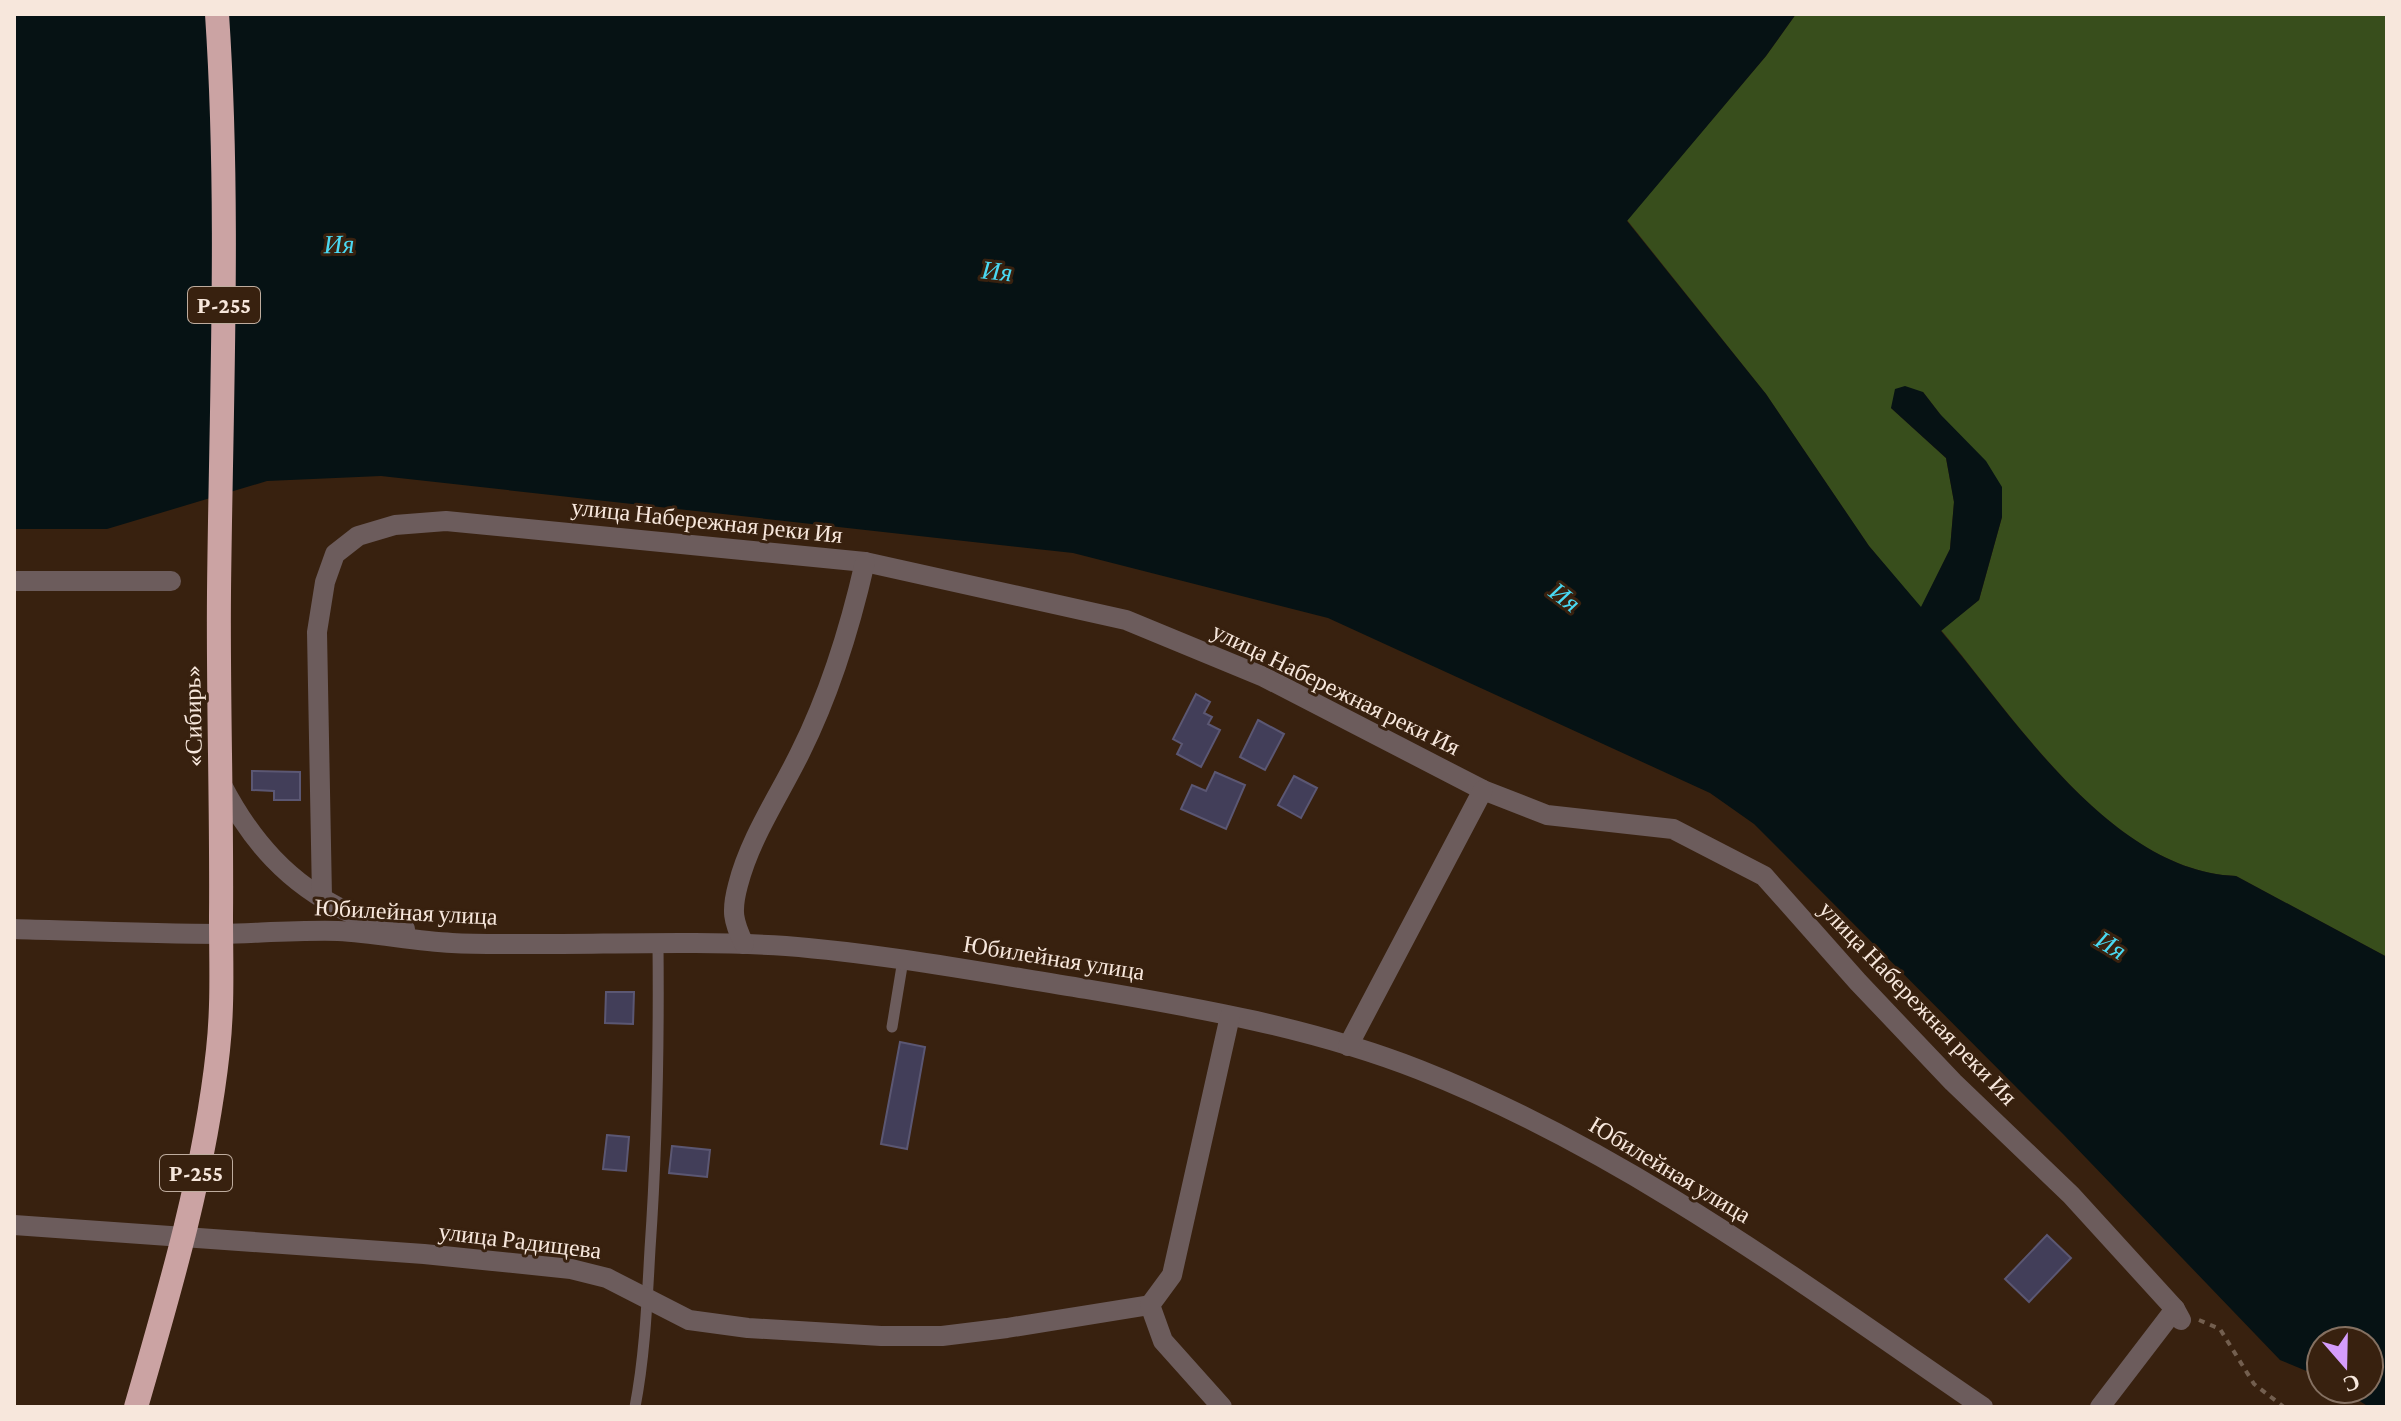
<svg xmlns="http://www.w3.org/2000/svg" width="2401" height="1421" font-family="'Crimson Pro',serif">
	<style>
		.green { fill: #384e1c }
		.water { fill: #061214 }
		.building { fill: #423e59; stroke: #5b5773; stroke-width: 2 }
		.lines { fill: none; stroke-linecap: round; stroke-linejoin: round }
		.path { stroke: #735f4f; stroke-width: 4; stroke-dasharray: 6 6; stroke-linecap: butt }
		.lane { stroke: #6c5c5c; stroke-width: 11 }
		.street { stroke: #6c5c5c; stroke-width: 20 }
		.highway { stroke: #cba3a3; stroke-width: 24 }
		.labels { text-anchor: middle; stroke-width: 6; stroke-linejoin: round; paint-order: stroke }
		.shield { fill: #38210f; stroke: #beac9e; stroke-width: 2 }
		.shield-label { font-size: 22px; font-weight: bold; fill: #f7e7dc }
		.street-label { font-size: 24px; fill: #f7e7dc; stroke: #38210f }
		.water-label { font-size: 26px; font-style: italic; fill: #4ad9f2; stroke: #38210f }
	</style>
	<rect width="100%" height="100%" fill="#38210f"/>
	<path class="green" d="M1796,14H2387V957L2236,876C2111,871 2015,718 1941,630L1979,600L2002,517L1940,414L1923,392L1891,408L1946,458L1954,502L1950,549L1921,608L1869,546L1766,394L1627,220L1766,56Z"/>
	<path class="water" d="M14,14H1796L1766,56L1627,221L1766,394L1869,546L1921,607L1950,549L1954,502L1946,458L1891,408L1895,389L1905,386L1923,392L1940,414L1986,461L2002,487V517L1979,600L1941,631C2015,718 2111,871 2236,876L2387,957V1407H2369L2341,1389H2369V1341H2321V1377L2280,1360L2064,1135L1754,824L1710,793L1328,618L1073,553L381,476L267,481L107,529H14Z"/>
	<g class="building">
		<polygon points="1196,694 1210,702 1204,713 1212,717 1208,724 1220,730 1201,767 1177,754 1182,744 1173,739"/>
		<polygon points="1258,720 1284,734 1265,770 1240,757"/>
		<polygon points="252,771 300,772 300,800 274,800 274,791 252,790"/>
		<polygon points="1215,772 1245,785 1226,829 1181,809 1192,785 1206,791"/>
		<polygon points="1294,776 1317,788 1301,818 1278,805"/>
		<polygon points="606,992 634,992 633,1024 605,1023"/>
		<polygon points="900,1042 925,1047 907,1149 881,1144"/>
		<polygon points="607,1135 629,1137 626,1171 603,1169"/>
		<polygon points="672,1146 710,1150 707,1177 669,1173"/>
		<polygon points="2047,1235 2071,1258 2029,1302 2005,1279"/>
	</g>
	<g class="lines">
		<polyline class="path" points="2199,1320 2220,1329 2254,1384 2284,1407"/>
		<g class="lane">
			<polyline points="892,1027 903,960"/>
			<path d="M635,1407C645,1355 647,1302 650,1249C657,1148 659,1047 658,945"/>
		</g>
		<g class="street">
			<polyline points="14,581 171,581"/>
			<path d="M222,785C251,841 289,884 346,911C364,920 386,924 405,929"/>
			<polyline points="322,897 317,632 325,582 335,554 358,536 395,525 446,521 865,562 1126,620 1264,677 1483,790 1547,815 1673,829 1764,876 1858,982 1953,1082 2071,1195 2175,1309 2181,1320"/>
			<path d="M14,929C83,931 153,934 223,934C261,933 300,930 338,931C376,933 414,941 452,943C469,944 487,944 504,944C597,945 693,940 786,946C886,954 986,973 1086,989C1199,1008 1313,1028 1420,1070C1625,1151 1803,1284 1983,1407"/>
			<path d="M744,944C733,921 731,911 738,885C750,838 779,796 800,753C830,693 850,628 865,562"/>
			<polyline points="1348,1046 1483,790"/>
			<polyline points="14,1225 424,1254 571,1269 607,1278 689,1320 748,1328 881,1336 942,1336 1007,1328 1150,1305"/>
			<polyline points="1222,1407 1163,1341 1150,1305 1172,1275 1230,1016"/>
			<polyline points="2100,1407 2175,1309"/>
		</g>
		<path class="highway" d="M136,1407C170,1290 205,1171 218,1050C223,1005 221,961 221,916C222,808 218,700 219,592C221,399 230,207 217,14"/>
	</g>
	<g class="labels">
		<g class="shield">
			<rect x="188" y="287" width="72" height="36" rx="6"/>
			<rect x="160" y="1155" width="72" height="36" rx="6"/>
		</g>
		<g class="shield-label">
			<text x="224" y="313">Р-255</text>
			<text x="196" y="1181">Р-255</text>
		</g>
		<g class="street-label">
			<text transform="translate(707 521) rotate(6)" y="8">улица Набережная реки Ия</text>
			<text transform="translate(1336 689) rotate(26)" y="8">улица Набережная реки Ия</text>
			<text transform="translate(193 716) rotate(-91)" y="8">«Сибирь»</text>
			<text transform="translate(406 912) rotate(3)" y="8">Юбилейная улица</text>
			<text transform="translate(1054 958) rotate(9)" y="8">Юбилейная улица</text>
			<text transform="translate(1918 1003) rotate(46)" y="8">улица Набережная реки Ия</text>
			<text transform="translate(1670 1170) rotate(31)" y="8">Юбилейная улица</text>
			<text transform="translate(520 1241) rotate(7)" y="8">улица Радищева</text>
		</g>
		<g class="water-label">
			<text transform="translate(339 244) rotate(-1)" y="9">Ия</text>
			<text transform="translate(997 271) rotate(6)" y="9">Ия</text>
			<text transform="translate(1565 597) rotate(37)" y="9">Ия</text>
			<text transform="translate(2111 945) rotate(31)" y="9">Ия</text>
		</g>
	</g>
	<rect width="2401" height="1421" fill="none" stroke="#f7e7dc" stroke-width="32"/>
	<g transform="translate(2345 1365) rotate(160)"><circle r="38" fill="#38210f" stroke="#847061" stroke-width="2"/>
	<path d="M0-6L14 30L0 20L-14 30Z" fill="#d49cfb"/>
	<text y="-12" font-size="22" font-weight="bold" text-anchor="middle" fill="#f7e7dc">С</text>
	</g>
</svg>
